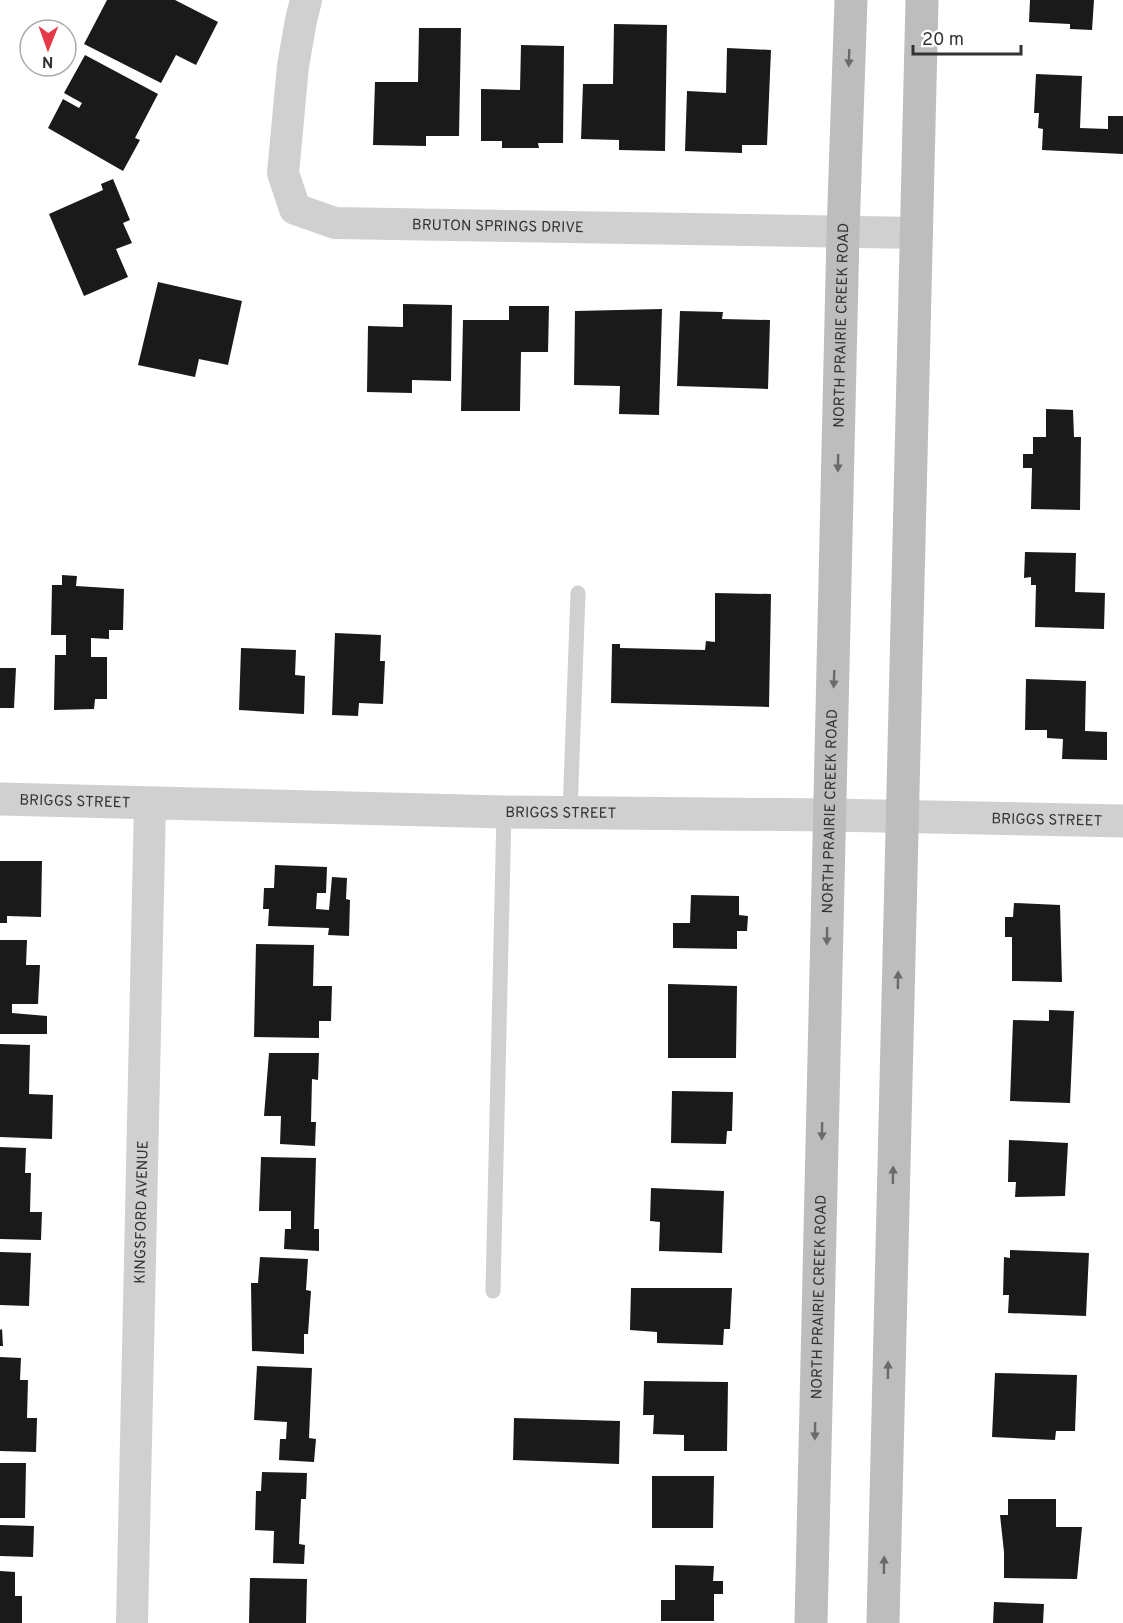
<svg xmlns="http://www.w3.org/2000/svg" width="1123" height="1623" font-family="Overpass,sans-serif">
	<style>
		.building { fill: #1a1a1a }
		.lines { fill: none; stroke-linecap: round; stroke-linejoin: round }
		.service { stroke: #d0d0d0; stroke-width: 15 }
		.minor { stroke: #d0d0d0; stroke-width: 32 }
		.tertiary { stroke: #d0d0d0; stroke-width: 33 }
		.secondary { stroke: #bdbdbd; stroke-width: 33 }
		.oneway { fill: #6a6a6a }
		.labels { text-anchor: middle; stroke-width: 6; stroke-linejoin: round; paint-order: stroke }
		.street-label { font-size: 15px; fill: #333; stroke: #fff }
	</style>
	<rect width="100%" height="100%" fill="#fff"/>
	<g class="building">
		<polygon points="107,0 175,0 218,22 196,65 176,55 161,83 84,44"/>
		<polygon points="1030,0 1094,0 1092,30 1070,29 1070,24 1029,22"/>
		<polygon points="614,24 667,25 665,151 619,150 619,140 581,139 583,84 613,84"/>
		<polygon points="419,28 461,28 459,136 426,136 426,146 373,145 375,82 418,82"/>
		<polygon points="521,45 564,46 563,143 538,143 539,148 502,148 502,141 481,141 481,89 520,90"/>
		<polygon points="727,48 771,50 767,145 742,145 742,153 685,151 687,91 726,93"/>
		<polygon points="85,55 158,94 135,138 140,140 123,171 48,128 63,99 79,108 82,103 64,93"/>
		<polygon points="1036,74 1082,76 1080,128 1108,129 1108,116 1123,116 1123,154 1042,150 1043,129 1038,128 1039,113 1034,113"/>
		<polygon points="113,179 130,220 123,223 132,243 116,249 128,277 84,296 49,214 103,190 101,184"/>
		<polygon points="158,282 242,301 228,365 199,359 195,377 138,365"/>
		<polygon points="403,304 452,305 451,381 412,380 412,393 367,392 368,326 403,327"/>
		<polygon points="509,306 549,306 548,352 521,352 520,411 461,411 463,320 509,320"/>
		<polygon points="662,309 659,415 619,414 620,386 574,385 575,311"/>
		<polygon points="680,311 723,312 722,319 770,320 768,389 677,386"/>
		<polygon points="1046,409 1073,410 1074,437 1081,437 1080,510 1031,509 1032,468 1023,468 1023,454 1033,454 1033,437 1046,437"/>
		<polygon points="1025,552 1076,553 1075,592 1105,593 1104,629 1035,627 1036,585 1031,585 1031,577 1024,578"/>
		<polygon points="62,575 77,576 76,586 124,589 123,630 109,630 109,639 91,638 91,657 107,657 107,699 95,699 94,709 54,710 55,655 66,655 66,635 51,635 52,585 62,585"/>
		<polygon points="715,593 771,594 769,707 611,703 612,644 620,644 620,648 705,650 706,641 715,642"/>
		<polygon points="335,633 381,635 380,661 385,661 383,704 359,703 358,716 332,715"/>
		<polygon points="241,648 296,650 295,675 305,676 304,714 239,710"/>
		<polygon points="0,668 16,668 14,708 0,708"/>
		<polygon points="1026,679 1086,681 1085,731 1107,732 1107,760 1062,759 1063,739 1047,738 1047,730 1025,730"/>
		<polygon points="0,861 42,861 41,917 7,916 7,923 0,923"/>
		<polygon points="275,865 327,867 326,893 317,893 316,909 329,910 332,877 347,878 346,899 350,900 349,936 328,935 329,928 268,926 269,909 263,909 264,888 274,888"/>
		<polygon points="691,895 739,896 739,915 748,916 747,931 737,931 737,949 673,948 673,923 690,923"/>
		<polygon points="1014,903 1060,905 1062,982 1012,981 1012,937 1005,937 1005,917 1013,917"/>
		<polygon points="0,940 27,940 26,965 40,965 38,1004 12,1004 12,1013 47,1016 47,1034 0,1034"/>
		<polygon points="256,944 314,945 313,986 332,986 331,1021 319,1021 319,1038 254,1037"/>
		<polygon points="668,984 737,986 736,1058 668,1058"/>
		<polygon points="1049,1010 1074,1011 1070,1103 1010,1101 1013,1020 1049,1021"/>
		<polygon points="0,1044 30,1045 29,1094 53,1095 52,1139 0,1137"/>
		<polygon points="269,1053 319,1053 318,1080 312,1079 311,1122 316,1122 315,1146 280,1144 281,1116 264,1116"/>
		<polygon points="672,1091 733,1092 732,1131 727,1131 726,1144 671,1143"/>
		<polygon points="1009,1140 1068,1143 1065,1196 1015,1197 1016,1182 1008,1182"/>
		<polygon points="0,1147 26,1148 25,1173 31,1173 30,1212 42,1212 41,1240 0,1239"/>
		<polygon points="261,1157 316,1158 314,1229 319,1229 319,1251 284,1249 285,1229 291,1229 291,1211 259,1211"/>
		<polygon points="651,1188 724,1191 722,1253 659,1251 660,1222 650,1221"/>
		<polygon points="1010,1250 1089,1253 1086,1316 1008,1313 1009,1295 1003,1295 1004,1257 1010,1258"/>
		<polygon points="0,1252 31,1253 29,1306 0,1305"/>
		<polygon points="260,1257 308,1259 306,1290 311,1291 308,1334 304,1334 304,1354 252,1351 251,1283 258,1283"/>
		<polygon points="631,1288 732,1288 730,1329 724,1329 723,1345 657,1343 657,1332 630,1330"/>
		<polygon points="2,1329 3,1346 0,1346 0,1330"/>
		<polygon points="0,1357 21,1358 20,1380 28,1380 27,1418 37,1418 36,1452 0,1451"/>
		<polygon points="257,1366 312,1368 309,1438 316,1439 314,1462 279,1460 280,1439 286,1439 287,1422 254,1420"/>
		<polygon points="995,1373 1077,1375 1075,1431 1056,1431 1055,1440 992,1437"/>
		<polygon points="644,1381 728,1382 727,1451 684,1451 684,1435 653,1434 654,1415 643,1415"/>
		<polygon points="514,1418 620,1421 619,1464 513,1460"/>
		<polygon points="0,1463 26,1463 25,1518 0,1518"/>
		<polygon points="262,1472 307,1473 306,1499 301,1499 299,1544 305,1545 304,1564 273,1563 274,1531 255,1530 256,1491 261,1491"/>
		<polygon points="652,1476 714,1476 713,1528 652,1528"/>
		<polygon points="1008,1499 1056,1499 1056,1527 1082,1527 1077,1579 1004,1578 1004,1552 1000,1515 1008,1515"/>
		<polygon points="0,1525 34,1526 33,1557 0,1556"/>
		<polygon points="675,1565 714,1566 713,1581 723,1581 723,1594 714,1594 714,1621 661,1621 661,1600 675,1600"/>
		<polygon points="0,1571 15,1572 15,1596 22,1596 22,1623 0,1623"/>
		<polygon points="250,1578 307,1579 306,1623 249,1623"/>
		<polygon points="994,1602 1044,1604 1043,1623 993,1623"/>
	</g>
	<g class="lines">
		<g class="service">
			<polyline points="570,813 578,593"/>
			<polyline points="493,1291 504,812"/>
		</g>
		<g class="minor">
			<path id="s1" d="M306,0L301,20L293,66L283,173L295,209L335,223L917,233"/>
			<path id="s2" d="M132,1623L150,803"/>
		</g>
		<path class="tertiary" id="s3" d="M0,799L504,812L830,815L1123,821"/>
		<g class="secondary">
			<path id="s4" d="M811,1623L843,233L851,0"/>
			<polyline points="883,1623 922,0"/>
		</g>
	</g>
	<defs><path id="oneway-solid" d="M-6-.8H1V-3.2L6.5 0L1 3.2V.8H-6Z" transform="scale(1.5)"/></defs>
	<g class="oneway">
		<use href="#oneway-solid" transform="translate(849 58) rotate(92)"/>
		<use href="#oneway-solid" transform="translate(838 463) rotate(91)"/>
		<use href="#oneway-solid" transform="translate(834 679) rotate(92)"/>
		<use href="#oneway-solid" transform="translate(827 936) rotate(91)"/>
		<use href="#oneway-solid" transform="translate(898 980) rotate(-89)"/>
		<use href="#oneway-solid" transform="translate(822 1131) rotate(91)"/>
		<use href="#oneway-solid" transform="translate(893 1175) rotate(-89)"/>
		<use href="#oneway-solid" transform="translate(888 1370) rotate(-89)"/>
		<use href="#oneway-solid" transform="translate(815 1431) rotate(91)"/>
		<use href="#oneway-solid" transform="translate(884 1565) rotate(-89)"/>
	</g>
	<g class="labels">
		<g class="street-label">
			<text dy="5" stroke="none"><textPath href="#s1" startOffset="418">BRUTON SPRINGS DRIVE</textPath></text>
			<text dy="5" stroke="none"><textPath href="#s4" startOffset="1298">NORTH PRAIRIE CREEK ROAD</textPath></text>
			<text dy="5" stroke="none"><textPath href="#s3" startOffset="75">BRIGGS STREET</textPath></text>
			<text dy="5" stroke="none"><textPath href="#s4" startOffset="812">NORTH PRAIRIE CREEK ROAD</textPath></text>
			<text dy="5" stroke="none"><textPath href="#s3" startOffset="561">BRIGGS STREET</textPath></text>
			<text dy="5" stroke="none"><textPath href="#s3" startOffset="1047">BRIGGS STREET</textPath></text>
			<text dy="5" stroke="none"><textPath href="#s2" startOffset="411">KINGSFORD AVENUE</textPath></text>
			<text dy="5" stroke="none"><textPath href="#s4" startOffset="326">NORTH PRAIRIE CREEK ROAD</textPath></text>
		</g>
	</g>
	<g transform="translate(48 48) rotate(181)"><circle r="28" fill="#ffffff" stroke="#adadad" stroke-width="1.5"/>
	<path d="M0-4.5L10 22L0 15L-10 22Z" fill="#e63946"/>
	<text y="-9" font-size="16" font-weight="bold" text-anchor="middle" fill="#333333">N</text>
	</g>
	<path d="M913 45v9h108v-9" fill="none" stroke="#333333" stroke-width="3"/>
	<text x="922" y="45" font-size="18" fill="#333333" stroke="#ffffff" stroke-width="4.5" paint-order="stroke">20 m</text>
</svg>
